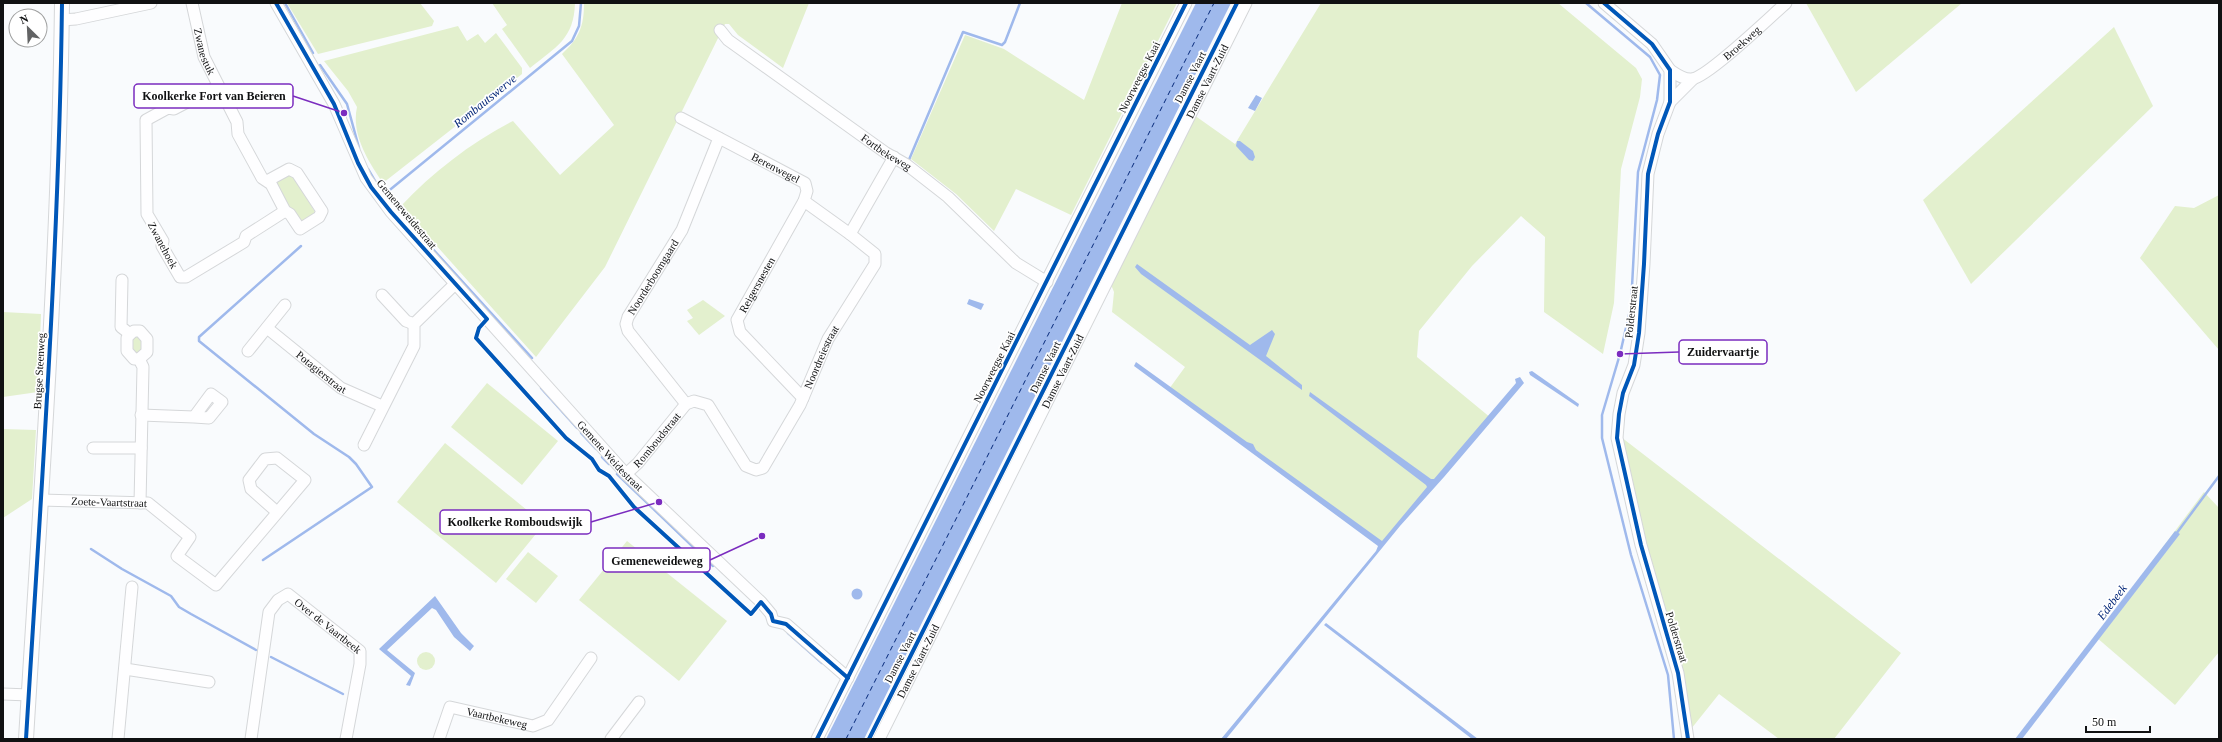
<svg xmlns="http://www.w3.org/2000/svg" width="2222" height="742" font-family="'Times New Roman',serif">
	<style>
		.green { fill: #e3f0ce }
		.water { fill: #9fb9ec }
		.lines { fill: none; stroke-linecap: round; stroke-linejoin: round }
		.stream { stroke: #9fb9ec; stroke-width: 2.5 }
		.ferry { stroke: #042778; stroke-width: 1; stroke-dasharray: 5 4; stroke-linecap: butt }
		.minor-casing { stroke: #d5d7d9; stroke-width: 13 }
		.major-casing { stroke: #d5d7d9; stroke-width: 16 }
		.minor { stroke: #fefeff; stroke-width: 11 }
		.major { stroke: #fefeff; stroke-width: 14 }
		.cycleway-casing { stroke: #fff; stroke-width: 6 }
		.cycleway { stroke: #0057b8; stroke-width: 4 }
		.labels { text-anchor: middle; stroke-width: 3.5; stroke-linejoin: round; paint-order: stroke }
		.street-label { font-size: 11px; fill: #101112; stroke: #fff }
		.water-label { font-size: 12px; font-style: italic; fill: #042778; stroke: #fff }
		.leader { fill: none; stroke: #7b2cbf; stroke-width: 1.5 }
		.callout-dot { fill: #7b2cbf; stroke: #fff; stroke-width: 1.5 }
		.callout { fill: #fff; stroke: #7b2cbf; stroke-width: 1.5 }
		.callout-label { font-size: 12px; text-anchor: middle; font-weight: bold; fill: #101112 }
	</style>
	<rect width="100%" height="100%" fill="#f9fbfd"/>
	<g class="green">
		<polygon points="287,3 420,3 434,21 432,26 318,54"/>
		<path d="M492,3H575C574,39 556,47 530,68L502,29L507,25Z"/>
		<path d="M584,3H809L783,68L738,35L729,24H725L605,267L536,357L401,206C433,172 472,142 513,121L560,175L614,125L562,54C579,38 584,27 584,3Z"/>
		<polygon points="1122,3 1177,3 1071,215 1016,189 994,231 956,194 911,159 965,35 1004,49 1084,100"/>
		<polygon points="1321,3 1558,3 1636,68 1642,79 1640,97 1621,169 1614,303 1603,354 1544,312 1545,237 1521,216 1472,266 1419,331 1417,357 1491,418 1381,544 1169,389 1185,367 1112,312 1114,292 1110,282 1194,115 1235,144"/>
		<polygon points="1806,3 1962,3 1856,92"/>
		<path d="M458,26L467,41L478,34L485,43L496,33L522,68V74L383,183C368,161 351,134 357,107L348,91L324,61Z"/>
		<polygon points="2114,27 2153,106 1971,284 1923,200"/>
		<polygon points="288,173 292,174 315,212 314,217 305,222 298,222 276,183 276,179"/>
		<polygon points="2219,195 2219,350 2140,258 2175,206 2194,208"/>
		<polygon points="703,300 725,316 699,335 687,321 693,318 687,310"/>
		<polygon points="3,312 41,314 38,392 3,397"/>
		<polygon points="136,335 143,340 144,350 138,355 130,350 131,340"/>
		<polygon points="487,383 558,441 522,485 451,427"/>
		<polygon points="3,429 36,430 32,499 3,518"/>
		<path d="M1621,437L1901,653L1834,739H1779L1719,694L1691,729C1683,666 1662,613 1646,553C1636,515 1629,475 1621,437Z"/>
		<polygon points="445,443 544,524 496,583 397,502"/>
		<polygon points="2204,492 2219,508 2219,652 2175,705 2096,637"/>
		<polygon points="627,541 727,621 679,681 579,600"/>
		<polygon points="528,552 558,576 536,603 506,579"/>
		<circle cx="426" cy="661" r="9"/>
	</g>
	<g class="water">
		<polygon points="1196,3 1231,3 864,739 826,739"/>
		<polygon points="1256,95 1262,98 1255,111 1248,108"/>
		<polygon points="1237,141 1240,141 1253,151 1255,157 1253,161 1249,160 1236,146"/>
		<polygon points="1137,264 1250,345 1272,330 1275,334 1266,356 1302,385 1302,390 1141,274 1135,267"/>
		<polygon points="969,299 984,304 981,310 967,304"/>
		<polygon points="1136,362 1247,442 1253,444 1256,450 1382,541 1427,487 1426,485 1309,396 1310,392 1431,479 1434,479 1516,383 1515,379 1520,377 1524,383 1444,477 1400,526 1226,739 1221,739 1376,551 1378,546 1134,366"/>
		<polygon points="1532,371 1579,404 1578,407 1530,375 1529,372"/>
		<polygon points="2175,531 2180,534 2022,739 2015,739"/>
		<circle cx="857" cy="594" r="5.5"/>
		<polygon points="435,596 461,633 474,646 470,651 454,637 436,610 432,608 387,650 415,673 410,686 406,685 411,676 379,649"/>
		<polygon points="1326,623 1478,739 1472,739 1324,625"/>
	</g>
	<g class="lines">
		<g class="stream">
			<polyline points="285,3 313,53"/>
			<polyline points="1586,3 1650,57 1660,75 1657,100 1638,172 1631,306 1620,354 1602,415 1602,438 1631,555 1668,675 1674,739"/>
			<polyline points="320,65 347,104 359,148"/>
			<polyline points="908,162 963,32 1002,45 1005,42 1020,3"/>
			<polyline points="368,169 375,181 386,193"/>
			<polyline points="390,201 386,193 572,41 579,26 581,3"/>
			<polyline points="399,212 532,358"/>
			<polyline points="541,388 577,428"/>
			<polyline points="581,433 596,449"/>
			<polyline points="602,457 609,464"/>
			<polyline points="617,474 713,566"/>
			<polyline points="2176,534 2219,476"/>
			<polyline points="91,549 122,569 171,596 179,607 191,614 256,650"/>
			<polyline points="263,560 372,487 356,464 349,457 314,434 199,341 199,337 301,246"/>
			<polyline points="788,633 822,663"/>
			<polyline points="271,657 343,694"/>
		</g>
		<polyline class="ferry" points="846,739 1214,3"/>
		<defs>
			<g id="minor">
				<path id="s1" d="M192,3L204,57L237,122L238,134L262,178L271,184L285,211L290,214L300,229L319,217L322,211L297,173L289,169L267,181"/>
				<path id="s2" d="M276,3L334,104L366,178L391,212L626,474L761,602L771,614L773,621L786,624L848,678"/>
				<polyline points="1604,3 1652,44 1670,70 1670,102 1658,134 1648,174 1644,264 1639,333 1634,365 1623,393 1619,414 1617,438 1641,545 1678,673 1688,739"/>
				<polyline points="62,20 76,19 151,3"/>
				<path id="s3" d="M720,30L728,40L886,153L907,165L948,197L1016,263L1047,282"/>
				<path id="s4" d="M1670,70C1676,74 1684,80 1692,79C1709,76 1770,17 1786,3"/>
				<polyline points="218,86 174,109 168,108 146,120 147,214 163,241 162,246 180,277 186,277 244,242 246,236 285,211"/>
				<polyline points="1670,102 1693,79"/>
				<path id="s5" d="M681,118L805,183L807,191L804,201L850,234"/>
				<polyline points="122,280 121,327 130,334 134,331 140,331 147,339 147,352 139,359 143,367 140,503"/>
				<polyline points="382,295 406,321 414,324"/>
				<path id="s6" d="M267,328L341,388L382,406"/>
				<polyline points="130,334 127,338 127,351 134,359 139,359"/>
				<polyline points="248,351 285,305"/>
				<path id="s7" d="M803,398L740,332L737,320L804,201"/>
				<path id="s8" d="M686,404L628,331L626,324L628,317L682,230L719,138"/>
				<polyline points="141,415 194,417 211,394 222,402 209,418 194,417"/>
				<polyline points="364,445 414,346 414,324 455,284"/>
				<polyline points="93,448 141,448"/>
				<path id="s9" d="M626,474L638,463L686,404L694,401L708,405L746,466L756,470L763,468L800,405L828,339L875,264V254L850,234L894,157"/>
				<path id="s10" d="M41,500L148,503L190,537L177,556L216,585L305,480L277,458L265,459L249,480L251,489L277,512"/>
				<polyline points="125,669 209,682"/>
				<polyline points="3,694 29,695"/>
				<polyline points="118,739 132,587"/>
				<path id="s11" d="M251,739L269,612L278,600L288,594L360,651V664L346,739"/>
				<path id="s12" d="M439,739L450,707L533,726L548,720L591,658"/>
				<polyline points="611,739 639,702"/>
				<polyline points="817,739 1186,3"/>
				<path id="s13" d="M879,739L1246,3"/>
			</g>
			<path id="major" d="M26,739C41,494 59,249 62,3"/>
		</defs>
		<use href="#minor" class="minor-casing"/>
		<use href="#major" class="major-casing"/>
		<use href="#minor" class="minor"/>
		<use href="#major" class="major"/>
		<defs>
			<g id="cycleway">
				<polyline points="276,3 334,104 358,163 371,187 391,212 487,319 479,328 476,338 566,438 592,459 599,470 609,476 634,507 751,614 761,602 771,614 773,621 786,624 848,678"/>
				<polyline points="1604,3 1652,44 1670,70 1670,102 1658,134 1648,174 1644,264 1639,333 1634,365 1623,393 1619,414 1617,438 1641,545 1678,673 1688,739"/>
				<path d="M26,739C41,494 59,249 62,3"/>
				<polyline points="817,739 1186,3"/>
				<polyline points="869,739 1237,3"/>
			</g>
		</defs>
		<use href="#cycleway" class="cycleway-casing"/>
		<use href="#cycleway" class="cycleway"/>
	</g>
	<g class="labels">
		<g class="street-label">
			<text dy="4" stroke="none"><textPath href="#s4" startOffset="86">Broekweg</textPath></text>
			<text dy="4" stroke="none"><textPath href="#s1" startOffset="50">Zwanestuk</textPath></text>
			<text transform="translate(1139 77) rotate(-63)" y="4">Noorweegse Kaai</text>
			<text transform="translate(1190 77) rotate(-63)" y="4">Damse Vaart</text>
			<text dy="4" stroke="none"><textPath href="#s13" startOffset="735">Damse Vaart-Zuid</textPath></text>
			<text dy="4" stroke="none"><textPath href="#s3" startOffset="207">Fortbekeweg</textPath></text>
			<text dy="4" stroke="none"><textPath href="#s5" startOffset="107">Berenwegel</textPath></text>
			<text transform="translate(407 214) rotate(50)" y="4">Gemeneweidestraat</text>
			<text transform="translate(163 245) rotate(62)" y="4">Zwanehoek</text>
			<text dy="4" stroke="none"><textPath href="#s8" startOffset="155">Noorderboomgaard</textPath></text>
			<text dy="4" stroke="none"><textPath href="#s7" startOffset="144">Reigersnesten</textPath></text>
			<text transform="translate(1631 312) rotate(-84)" y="4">Polderstraat</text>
			<text dy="4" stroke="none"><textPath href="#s9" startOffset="331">Noordreiestraat</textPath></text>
			<text transform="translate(994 367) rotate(-63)" y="4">Noorweegse Kaai</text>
			<text transform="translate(1045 367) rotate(-64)" y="4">Damse Vaart</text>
			<text transform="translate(39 371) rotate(-87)" y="4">Brugse Steenweg</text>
			<text dy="4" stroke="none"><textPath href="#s6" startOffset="70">Potagierstraat</textPath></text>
			<text dy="4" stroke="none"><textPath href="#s13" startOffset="411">Damse Vaart-Zuid</textPath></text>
			<text dy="4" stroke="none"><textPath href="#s9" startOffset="46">Romboudstraat</textPath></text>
			<text dy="4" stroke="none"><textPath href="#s2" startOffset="567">Gemene Weidestraat</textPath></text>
			<text dy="4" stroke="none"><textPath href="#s10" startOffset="68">Zoete-Vaartstraat</textPath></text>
			<text dy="4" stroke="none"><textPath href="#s11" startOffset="206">Over de Vaartbeek</textPath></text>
			<text transform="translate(1677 637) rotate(73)" y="4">Polderstraat</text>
			<text transform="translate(900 657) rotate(-63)" y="4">Damse Vaart</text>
			<text dy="4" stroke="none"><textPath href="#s13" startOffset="87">Damse Vaart-Zuid</textPath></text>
			<text dy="4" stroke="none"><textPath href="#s12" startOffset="82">Vaartbekeweg</textPath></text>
		</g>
		<g class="water-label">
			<text transform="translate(485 101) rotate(-39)" y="4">Rombautswerve</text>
			<text transform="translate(2112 602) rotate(-53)" y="4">Edebeek</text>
		</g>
	</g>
	<path class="leader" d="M344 113L293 96M1620 354L1679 352M659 502L591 522M762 536L710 560"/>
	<g class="callout-dot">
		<circle cx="344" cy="113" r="4"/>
		<circle cx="1620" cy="354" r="4"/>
		<circle cx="659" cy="502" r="4"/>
		<circle cx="762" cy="536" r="4"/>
	</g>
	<g class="callout">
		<rect x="134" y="84" width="159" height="24" rx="4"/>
		<rect x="1679" y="340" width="88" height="24" rx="4"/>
		<rect x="440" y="510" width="151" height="24" rx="4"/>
		<rect x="603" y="548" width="107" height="24" rx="4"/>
	</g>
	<g class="callout-label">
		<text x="214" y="100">Koolkerke Fort van Beieren</text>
		<text x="1723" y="356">Zuidervaartje</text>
		<text x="515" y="526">Koolkerke Romboudswijk</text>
		<text x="657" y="565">Gemeneweideweg</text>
	</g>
	<rect width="2222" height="742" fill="none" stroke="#101112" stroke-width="8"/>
	<g transform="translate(28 28) rotate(336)"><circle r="19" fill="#ffffff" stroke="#9fa0a0"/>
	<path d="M0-3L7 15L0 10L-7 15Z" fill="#626364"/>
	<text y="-6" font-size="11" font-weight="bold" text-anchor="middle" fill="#101112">N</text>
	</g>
	<path d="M2086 726v6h64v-6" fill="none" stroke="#101112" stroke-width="2"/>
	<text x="2092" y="726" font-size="12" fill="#101112" stroke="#ffffff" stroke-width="3" paint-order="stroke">50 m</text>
</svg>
